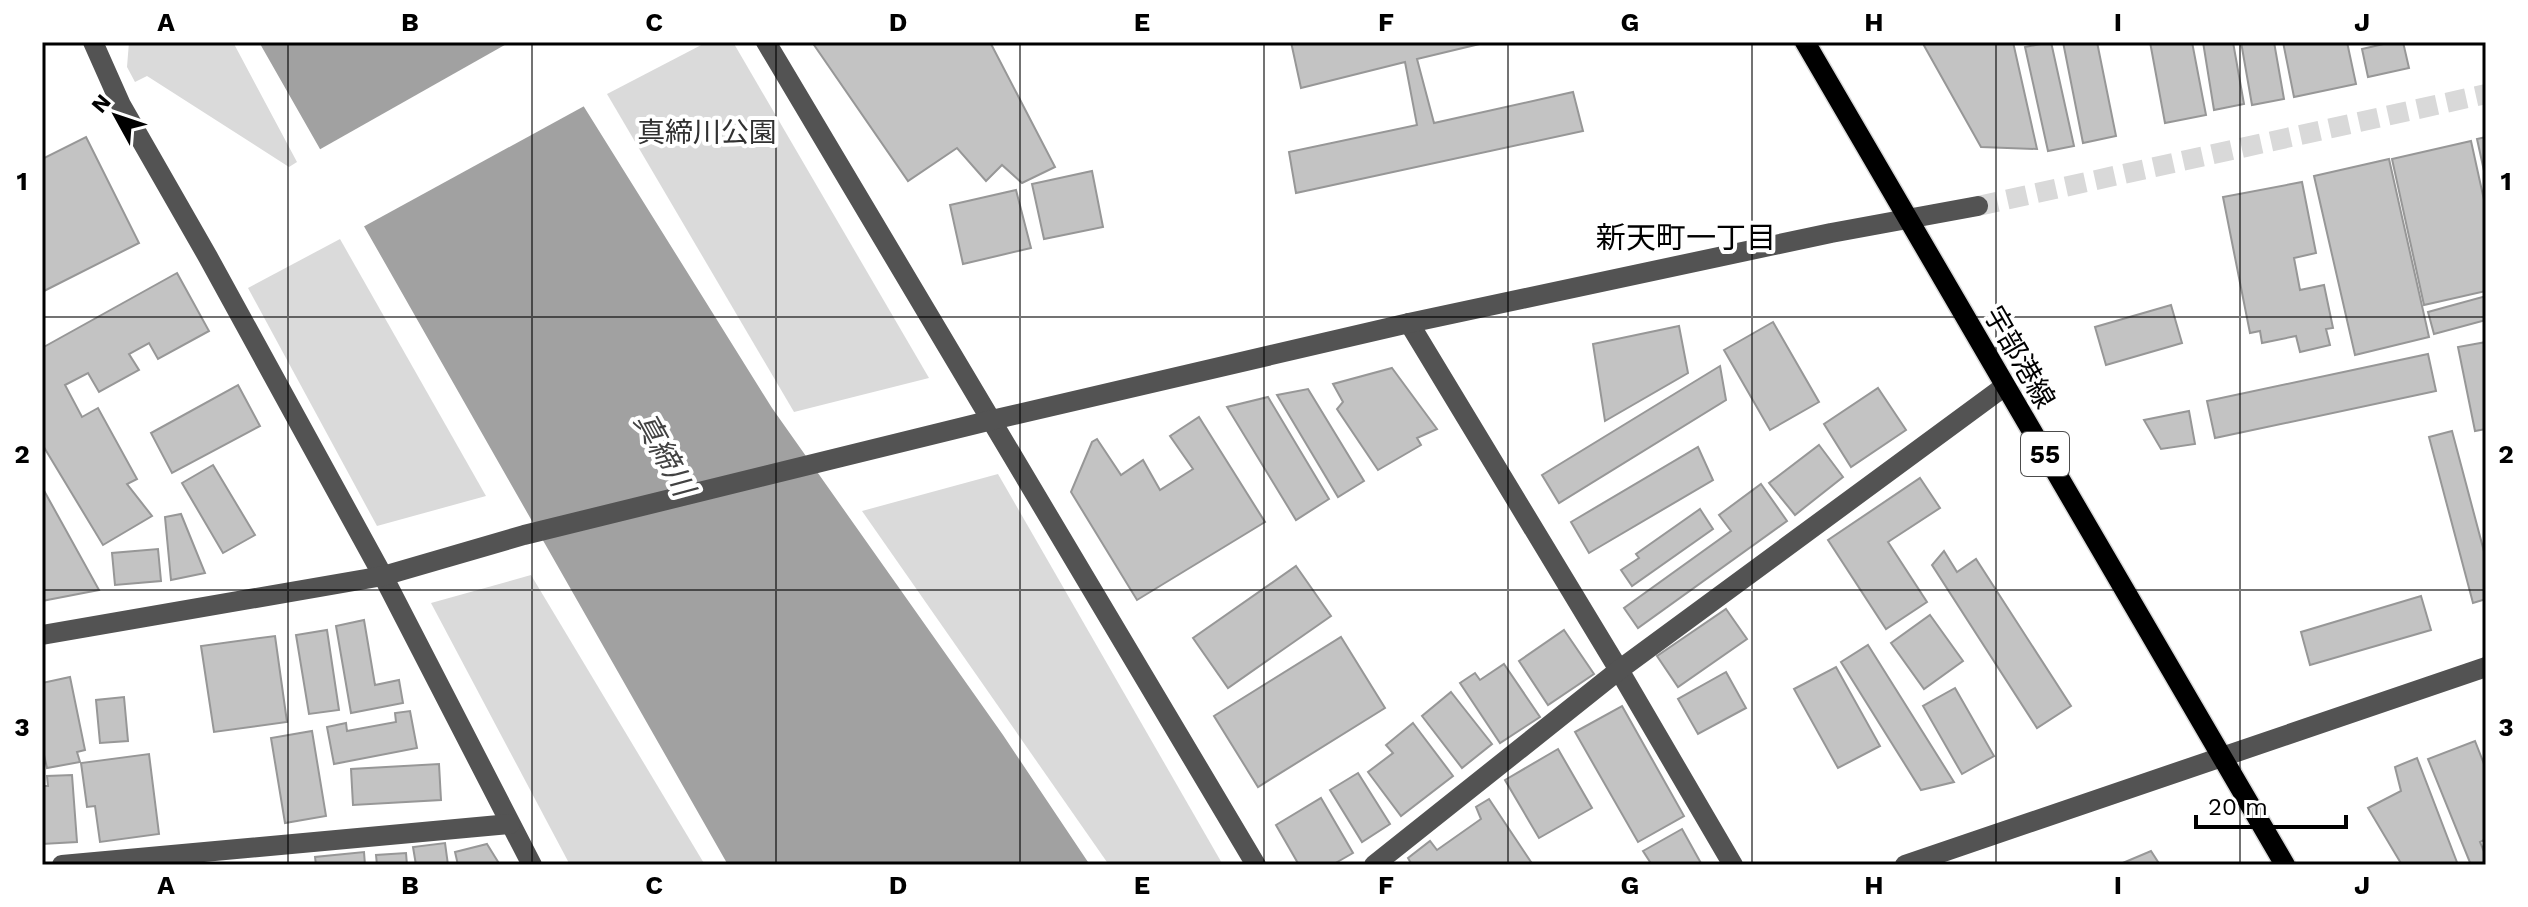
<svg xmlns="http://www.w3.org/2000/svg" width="2528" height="907" font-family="'Work Sans','Noto Sans JP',sans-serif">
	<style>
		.green { fill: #dadada }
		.water { fill: #a1a1a1 }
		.pier { fill: #fff }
		.building { fill: #c3c3c3; stroke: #979797; stroke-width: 2 }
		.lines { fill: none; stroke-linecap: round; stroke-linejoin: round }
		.minor-tunnel { stroke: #d9d9d9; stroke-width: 20; stroke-dasharray: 20 10; stroke-linecap: butt }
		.major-casing { stroke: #dbdbdb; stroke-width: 23 }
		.minor { stroke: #535353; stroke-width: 20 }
		.major { stroke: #000; stroke-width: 20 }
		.grid { fill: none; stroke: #000; stroke-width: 2; stroke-opacity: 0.55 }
		.labels { text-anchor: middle; stroke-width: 8; stroke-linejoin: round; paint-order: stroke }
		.shield { fill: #fff; stroke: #4c4c4c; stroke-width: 2 }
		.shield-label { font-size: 26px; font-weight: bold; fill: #000 }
		.park-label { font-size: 28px; fill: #313131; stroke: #fff }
		.street-label { font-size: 28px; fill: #000; stroke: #fff }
		.neighbourhood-label { font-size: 30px; fill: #000; stroke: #fff }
		.water-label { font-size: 30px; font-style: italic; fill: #424242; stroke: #fff }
		.neatline { fill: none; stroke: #000; stroke-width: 3 }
		.grid-label { font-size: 26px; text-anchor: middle; font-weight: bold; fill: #000 }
	</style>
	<rect width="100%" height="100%" fill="#fff"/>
	<g class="green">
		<polygon points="129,42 233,42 297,162 289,167 147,76 135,82 127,67"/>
		<polygon points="707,42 733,42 929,378 794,412 607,94"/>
		<polygon points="340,239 486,496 377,526 248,288"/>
		<polygon points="998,474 1223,865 1109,865 862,511"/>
		<polygon points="531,575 705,865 570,865 431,603"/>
	</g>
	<polygon class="water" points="259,42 548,42 576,94 772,408 1003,735 1090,865 728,865"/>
	<polygon class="pier" points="510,42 552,42 588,104 361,228 317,151"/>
	<g class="building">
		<polygon points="812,42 990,42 1055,167 1022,183 1002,165 986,181 957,148 908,181"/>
		<polygon points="1291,42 1488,42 1417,59 1434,123 1573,92 1583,131 1296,193 1289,152 1417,125 1405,62 1301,88"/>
		<polygon points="1922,42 2013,42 2037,149 1981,147"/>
		<polygon points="2051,42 2074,146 2048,151 2025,47"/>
		<polygon points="2063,42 2097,42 2116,136 2083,143"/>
		<polygon points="2150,42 2192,42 2206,115 2165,123"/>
		<polygon points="2203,42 2233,42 2244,104 2214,110"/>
		<polygon points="2241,42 2274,42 2284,99 2252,105"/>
		<polygon points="2283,42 2347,42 2356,84 2294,97"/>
		<polygon points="2392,42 2403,42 2409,68 2368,77 2362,49"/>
		<polygon points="86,137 139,243 42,292 42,159"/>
		<polygon points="2486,137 2486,180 2477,139"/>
		<polygon points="2471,141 2486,209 2486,291 2424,305 2392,159"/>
		<polygon points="2389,159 2429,337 2355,355 2314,176"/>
		<polygon points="1092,171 1103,227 1044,239 1032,184"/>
		<polygon points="2302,182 2316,253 2294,258 2300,290 2324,285 2333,328 2326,329 2330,345 2300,352 2296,336 2262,343 2260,331 2250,333 2223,197"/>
		<polygon points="1016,190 1031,248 963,264 950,205"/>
		<polygon points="177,273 209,331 158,359 149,343 129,354 139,370 99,392 88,373 65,385 82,417 98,408 137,479 127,484 152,516 103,545 42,444 42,348"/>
		<polygon points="2486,296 2486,320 2434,334 2428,312"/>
		<polygon points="2171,305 2182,343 2106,365 2095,327"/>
		<polygon points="1773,322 1819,402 1770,430 1724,350"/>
		<polygon points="1679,326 1688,373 1605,421 1593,344"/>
		<polygon points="2486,342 2486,429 2475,431 2458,347"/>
		<polygon points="2428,354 2436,391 2215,438 2207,401"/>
		<polygon points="1720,366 1726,400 1559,503 1542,475"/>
		<polygon points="1392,368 1437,429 1417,438 1421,445 1378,470 1337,409 1343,402 1333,384"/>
		<polygon points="238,385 260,426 172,473 151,433"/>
		<polygon points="1878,388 1906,430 1851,467 1824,424"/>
		<polygon points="1308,389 1364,481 1338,497 1277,395"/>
		<polygon points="1268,397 1329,499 1296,520 1227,407"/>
		<polygon points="2189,411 2195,444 2161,449 2144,420"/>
		<polygon points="1199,417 1265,522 1137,600 1071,492 1092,442 1097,439 1121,475 1143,460 1160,490 1193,469 1170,436"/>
		<polygon points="2452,431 2486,559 2486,599 2473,603 2429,437"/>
		<polygon points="1819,445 1843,477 1795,515 1769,483"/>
		<polygon points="1698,447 1713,480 1589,553 1571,522"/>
		<polygon points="213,465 255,535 223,553 182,483"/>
		<polygon points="1920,478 1940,508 1888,542 1927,602 1886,629 1828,540"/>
		<polygon points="1761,484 1787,521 1638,628 1624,608 1731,531 1719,515"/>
		<polygon points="42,487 99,590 42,601"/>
		<polygon points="1700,509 1713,529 1632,586 1621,570 1639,558 1636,554"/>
		<polygon points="181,514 205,573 171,580 165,517"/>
		<polygon points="158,549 161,581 115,585 112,553"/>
		<polygon points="1944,551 1957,572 1976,559 2071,706 2037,728 1932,565"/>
		<polygon points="1296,566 1331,616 1228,688 1193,638"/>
		<polygon points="2421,596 2431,630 2310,665 2301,632"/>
		<polygon points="1726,609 1747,639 1678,687 1657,656"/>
		<polygon points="1930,615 1963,661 1924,689 1891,643"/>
		<polygon points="364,620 375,685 399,680 403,703 351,713 336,626"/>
		<polygon points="327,630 339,710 309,714 296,635"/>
		<polygon points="1564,630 1594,674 1548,705 1519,661"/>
		<polygon points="275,636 287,722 214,732 201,646"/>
		<polygon points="1341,637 1385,708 1258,787 1214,716"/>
		<polygon points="1868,645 1954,782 1921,790 1841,662"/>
		<polygon points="1504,664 1540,717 1500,743 1460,683 1475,673 1480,680"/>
		<polygon points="1836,667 1880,746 1838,768 1794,689"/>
		<polygon points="1726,672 1746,708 1698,734 1678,699"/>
		<polygon points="70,677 85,750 77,752 80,762 47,768 44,755 42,755 42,683"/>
		<polygon points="1955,688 1994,756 1962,774 1923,706"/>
		<polygon points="1451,692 1492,744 1462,768 1422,716"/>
		<polygon points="124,697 128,741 100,743 96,700"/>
		<polygon points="1622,706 1684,816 1638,842 1575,732"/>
		<polygon points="410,711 417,748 334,764 327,727 346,723 347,731 396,722 395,713"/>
		<polygon points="1413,723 1453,776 1401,816 1368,772 1393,753 1386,745"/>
		<polygon points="312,731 326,816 285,823 271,738"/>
		<polygon points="2475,741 2486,769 2486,839 2480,842 2486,856 2486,864 2483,865 2471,865 2428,759"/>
		<polygon points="1558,749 1592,808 1539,838 1505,780"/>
		<polygon points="149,754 159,834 100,842 95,806 87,807 81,763"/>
		<polygon points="2417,758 2458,865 2402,865 2368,808 2401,791 2395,767"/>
		<polygon points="439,764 441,800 353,805 351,769"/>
		<polygon points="1358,773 1390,824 1362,842 1330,790"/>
		<polygon points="72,775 77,842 42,844 42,786 48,786 47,776"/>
		<polygon points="1321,798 1353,853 1332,865 1299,865 1276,825"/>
		<polygon points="1489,799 1533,865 1412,865 1408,858 1430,841 1437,850 1481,819 1476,807"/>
		<polygon points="1682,829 1702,865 1652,865 1643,851"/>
		<polygon points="445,843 448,865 416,865 413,847"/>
		<polygon points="487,844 500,865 458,865 455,852"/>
		<polygon points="2151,851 2160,865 2118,865"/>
		<polygon points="364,852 365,865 316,865 315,857"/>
		<polygon points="406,853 407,865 377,865 376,855"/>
	</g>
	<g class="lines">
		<polyline class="minor-tunnel" points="1978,206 2486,94"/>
		<defs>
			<polyline id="major" points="1805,42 2285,865"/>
		</defs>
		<use href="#major" class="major-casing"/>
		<g class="minor">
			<polyline points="93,42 121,105 208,257 383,576 532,865"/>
			<polyline points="766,42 1256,865"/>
			<polyline points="1409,323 1619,670 1733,865"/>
			<polyline points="42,635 383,576 524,535 992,420 1409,323 1831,233 1978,206"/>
			<polyline points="62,865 510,824"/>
			<polyline points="1374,865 1619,670 2005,386"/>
			<polyline points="1905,865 2486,667"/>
		</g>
		<use href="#major" class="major"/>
	</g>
	<path class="grid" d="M288,42V865M532,42V865M776,42V865M1020,42V865M1264,42V865M1508,42V865M1752,42V865M1996,42V865M2240,42V865M42,317H2486M42,590H2486"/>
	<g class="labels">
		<rect class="shield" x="2021" y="432" width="48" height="44" rx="6"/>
		<g class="shield-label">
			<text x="2045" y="463">55</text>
		</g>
		<g class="park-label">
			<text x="707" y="142">真締川公園</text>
		</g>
		<g class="street-label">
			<text transform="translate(2020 357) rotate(60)" y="10">宇部港線</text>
		</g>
		<g class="neighbourhood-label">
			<text x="1686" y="248">新天町一丁目</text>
		</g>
		<g class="water-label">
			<text transform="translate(664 454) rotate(61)" y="10">真締川</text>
		</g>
	</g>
	<rect width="2528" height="907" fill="none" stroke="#ffffff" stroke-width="88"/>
	<g transform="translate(116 116) rotate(310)" stroke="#ffffff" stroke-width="6" paint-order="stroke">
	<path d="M0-6L14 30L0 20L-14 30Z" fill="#000000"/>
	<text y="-12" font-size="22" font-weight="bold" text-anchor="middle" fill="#000000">N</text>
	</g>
	<path d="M2196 815v12h150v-12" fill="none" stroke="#000000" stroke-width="4"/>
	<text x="2208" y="815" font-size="24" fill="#000000" stroke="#ffffff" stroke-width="6" paint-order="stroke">20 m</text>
	<rect x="44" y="44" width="2440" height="819" class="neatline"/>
	<g class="grid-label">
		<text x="166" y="31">A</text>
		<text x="410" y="31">B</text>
		<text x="654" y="31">C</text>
		<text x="898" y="31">D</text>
		<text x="1142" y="31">E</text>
		<text x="1386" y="31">F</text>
		<text x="1630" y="31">G</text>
		<text x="1874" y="31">H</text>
		<text x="2118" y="31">I</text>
		<text x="2362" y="31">J</text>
		<text x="22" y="190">1</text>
		<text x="2506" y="190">1</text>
		<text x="22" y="463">2</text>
		<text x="2506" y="463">2</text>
		<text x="22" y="736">3</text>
		<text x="2506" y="736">3</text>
		<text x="166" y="894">A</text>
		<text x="410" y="894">B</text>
		<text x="654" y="894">C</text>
		<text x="898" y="894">D</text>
		<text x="1142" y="894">E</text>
		<text x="1386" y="894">F</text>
		<text x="1630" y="894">G</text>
		<text x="1874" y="894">H</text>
		<text x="2118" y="894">I</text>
		<text x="2362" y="894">J</text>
	</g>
</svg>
